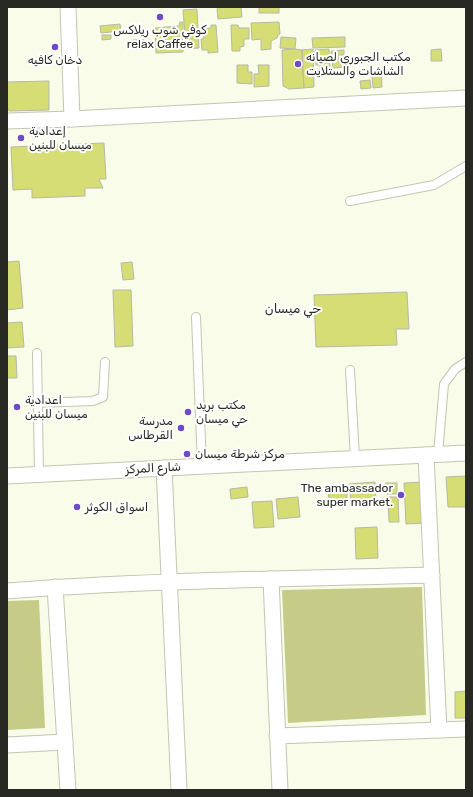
<svg xmlns="http://www.w3.org/2000/svg" width="473" height="797" font-family="Rubik,Vazirmatn,sans-serif">
	<style>
		.green { fill: #c6cc87 }
		.building { fill: #d5dd74; stroke: #b7b9a7 }
		.lines { fill: none; stroke-linecap: round; stroke-linejoin: round }
		.lane-casing { stroke: #c3c5b3; stroke-width: 10 }
		.street-casing { stroke: #c3c5b3; stroke-width: 17 }
		.lane { stroke: #fff; stroke-width: 8 }
		.street { stroke: #fff; stroke-width: 15 }
		.poi-dot { fill: #6e4bc4; stroke: #fff; stroke-width: 1.5 }
		.labels { text-anchor: middle; stroke-width: 4; stroke-linejoin: round; paint-order: stroke }
		.poi-label { font-size: 12px; fill: #282922; stroke: #fff; text-anchor: start }
		.street-label { font-size: 12px; fill: #282922; stroke: #fff }
		.neighbourhood-label { font-size: 13px; fill: #282922; stroke: #fff }
	</style>
	<rect width="100%" height="100%" fill="#f9fce9"/>
	<g class="green">
		<polygon points="422,587 426,715 288,723 282,590"/>
		<polygon points="39,600 45,728 7,730 7,601"/>
	</g>
	<g class="building">
		<polygon points="219,7 241,7 242,17 218,19 217,9"/>
		<rect x="259" y="7" width="20" height="6"/>
		<polygon points="197,9 199,48 186,49 183,10"/>
		<polygon points="180,22 183,22 183,52 156,53 155,28 179,26"/>
		<polygon points="279,22 280,34 278,35 277,38 271,41 271,49 261,50 261,39 252,40 251,23"/>
		<polygon points="120,24 121,31 101,33 100,26"/>
		<polygon points="211,25 216,25 218,52 208,53 208,50 202,50 201,39 204,39 203,29 211,28"/>
		<polygon points="231,25 238,25 239,28 249,28 249,39 244,39 244,46 240,47 240,51 232,51"/>
		<polygon points="102,35 111,35 111,39 102,40"/>
		<polygon points="281,37 296,38 295,49 280,48"/>
		<polygon points="345,37 345,47 313,48 312,38"/>
		<rect x="133" y="40" width="11" height="9"/>
		<polygon points="295,49 302,50 304,88 289,89 283,86 282,50"/>
		<polygon points="313,49 314,87 304,88 302,50"/>
		<polygon points="329,49 330,68 320,69 320,65 316,65 315,50"/>
		<polygon points="441,49 442,61 431,61 431,50"/>
		<polygon points="344,50 344,55 338,55 339,63 346,63 346,67 333,68 331,51"/>
		<polygon points="237,65 248,65 248,72 252,72 252,84 237,83"/>
		<polygon points="258,65 269,65 269,86 254,87 254,74 259,74"/>
		<polygon points="381,72 382,87 373,88 372,76 378,75"/>
		<polygon points="370,80 371,88 361,89 360,81"/>
		<polygon points="49,81 49,110 9,111 7,107 7,82"/>
		<polygon points="104,143 106,179 99,179 103,188 85,188 85,196 32,198 32,189 13,190 11,147"/>
		<polygon points="19,261 23,308 7,310 7,262"/>
		<polygon points="132,262 134,279 123,280 121,263"/>
		<polygon points="113,290 131,290 133,346 115,347"/>
		<polygon points="407,292 409,329 396,329 397,345 316,347 314,295"/>
		<polygon points="22,322 24,347 7,348 7,323"/>
		<polygon points="7,356 16,356 17,378 7,378"/>
		<polygon points="466,476 466,507 448,507 446,477"/>
		<polygon points="375,482 376,500 351,502 349,484"/>
		<polygon points="425,482 427,523 406,524 404,483"/>
		<rect x="386" y="483" width="11" height="11"/>
		<polygon points="347,485 347,500 329,501 328,486"/>
		<polygon points="247,487 248,497 231,499 230,489"/>
		<polygon points="298,497 300,517 278,519 276,499"/>
		<polygon points="388,497 398,497 399,522 389,522"/>
		<polygon points="272,501 274,527 254,528 252,502"/>
		<polygon points="377,527 378,558 356,559 355,528"/>
		<polygon points="466,691 466,718 455,718 455,692"/>
	</g>
	<g class="lines">
		<defs>
			<g id="lane">
				<polyline points="350,201 434,185 466,166"/>
				<polyline points="196,317 202,466"/>
				<polyline points="37,353 39,474"/>
				<polyline points="350,370 355,458"/>
				<polyline points="37,403 93,401 103,397 105,362"/>
				<polyline points="438,454 444,384 455,369 466,362"/>
			</g>
			<g id="street">
				<polyline points="68,7 72,119"/>
				<polyline points="7,121 72,119 466,98"/>
				<polyline points="426,455 439,730"/>
				<polyline points="164,468 179,790"/>
				<polyline points="7,476 466,453"/>
				<polyline points="271,579 280,790"/>
				<polyline points="55,587 68,790"/>
				<path d="M7,591C148,580 290,579 432,575"/>
				<polyline points="277,736 466,729"/>
				<polyline points="7,745 65,742"/>
			</g>
		</defs>
		<use href="#lane" class="lane-casing"/>
		<use href="#street" class="street-casing"/>
		<use href="#lane" class="lane"/>
		<use href="#street" class="street"/>
	</g>
	<g class="poi-dot">
		<circle cx="160" cy="17" r="4"/>
		<circle cx="55" cy="47" r="4"/>
		<circle cx="298" cy="64" r="4"/>
		<circle cx="21" cy="138" r="4"/>
		<circle cx="17" cy="407" r="4"/>
		<circle cx="188" cy="412" r="4"/>
		<circle cx="181" cy="428" r="4"/>
		<circle cx="187" cy="454" r="4"/>
		<circle cx="401" cy="495" r="4"/>
		<circle cx="77" cy="507" r="4"/>
	</g>
	<g class="labels">
		<g class="poi-label">
			<text x="160" y="34" text-anchor="middle">كوفي شوب ريلاكس<tspan x="160" dy="14">relax Caffee</tspan></text>
			<text x="306" y="61">مكتب الجبوري لصيانه<tspan x="306" dy="14">الشاشات والستلايت</tspan></text>
			<text x="55" y="64" text-anchor="middle">دخان كافيه</text>
			<text x="29" y="135">إعدادية<tspan x="29" dy="14">ميسان للبنين</tspan></text>
			<text x="25" y="404">اعدادية<tspan x="25" dy="14">ميسان للبنين</tspan></text>
			<text x="196" y="409">مكتب بريد<tspan x="196" dy="14">حي ميسان</tspan></text>
			<text x="173" y="425" text-anchor="end">مدرسة<tspan x="173" dy="14">القرطاس</tspan></text>
			<text x="195" y="458">مركز شرطة ميسان</text>
			<text x="393" y="492" text-anchor="end">The ambassador<tspan x="393" dy="14">super market.</tspan></text>
			<text x="85" y="511">اسواق الكوثر</text>
		</g>
		<g class="street-label">
			<text transform="translate(153 468) rotate(-3)" y="4">شارع المركز</text>
		</g>
		<g class="neighbourhood-label">
			<text x="293" y="313">حي ميسان</text>
		</g>
	</g>
	<rect width="473" height="797" fill="none" stroke="#282922" stroke-width="16"/>
</svg>
